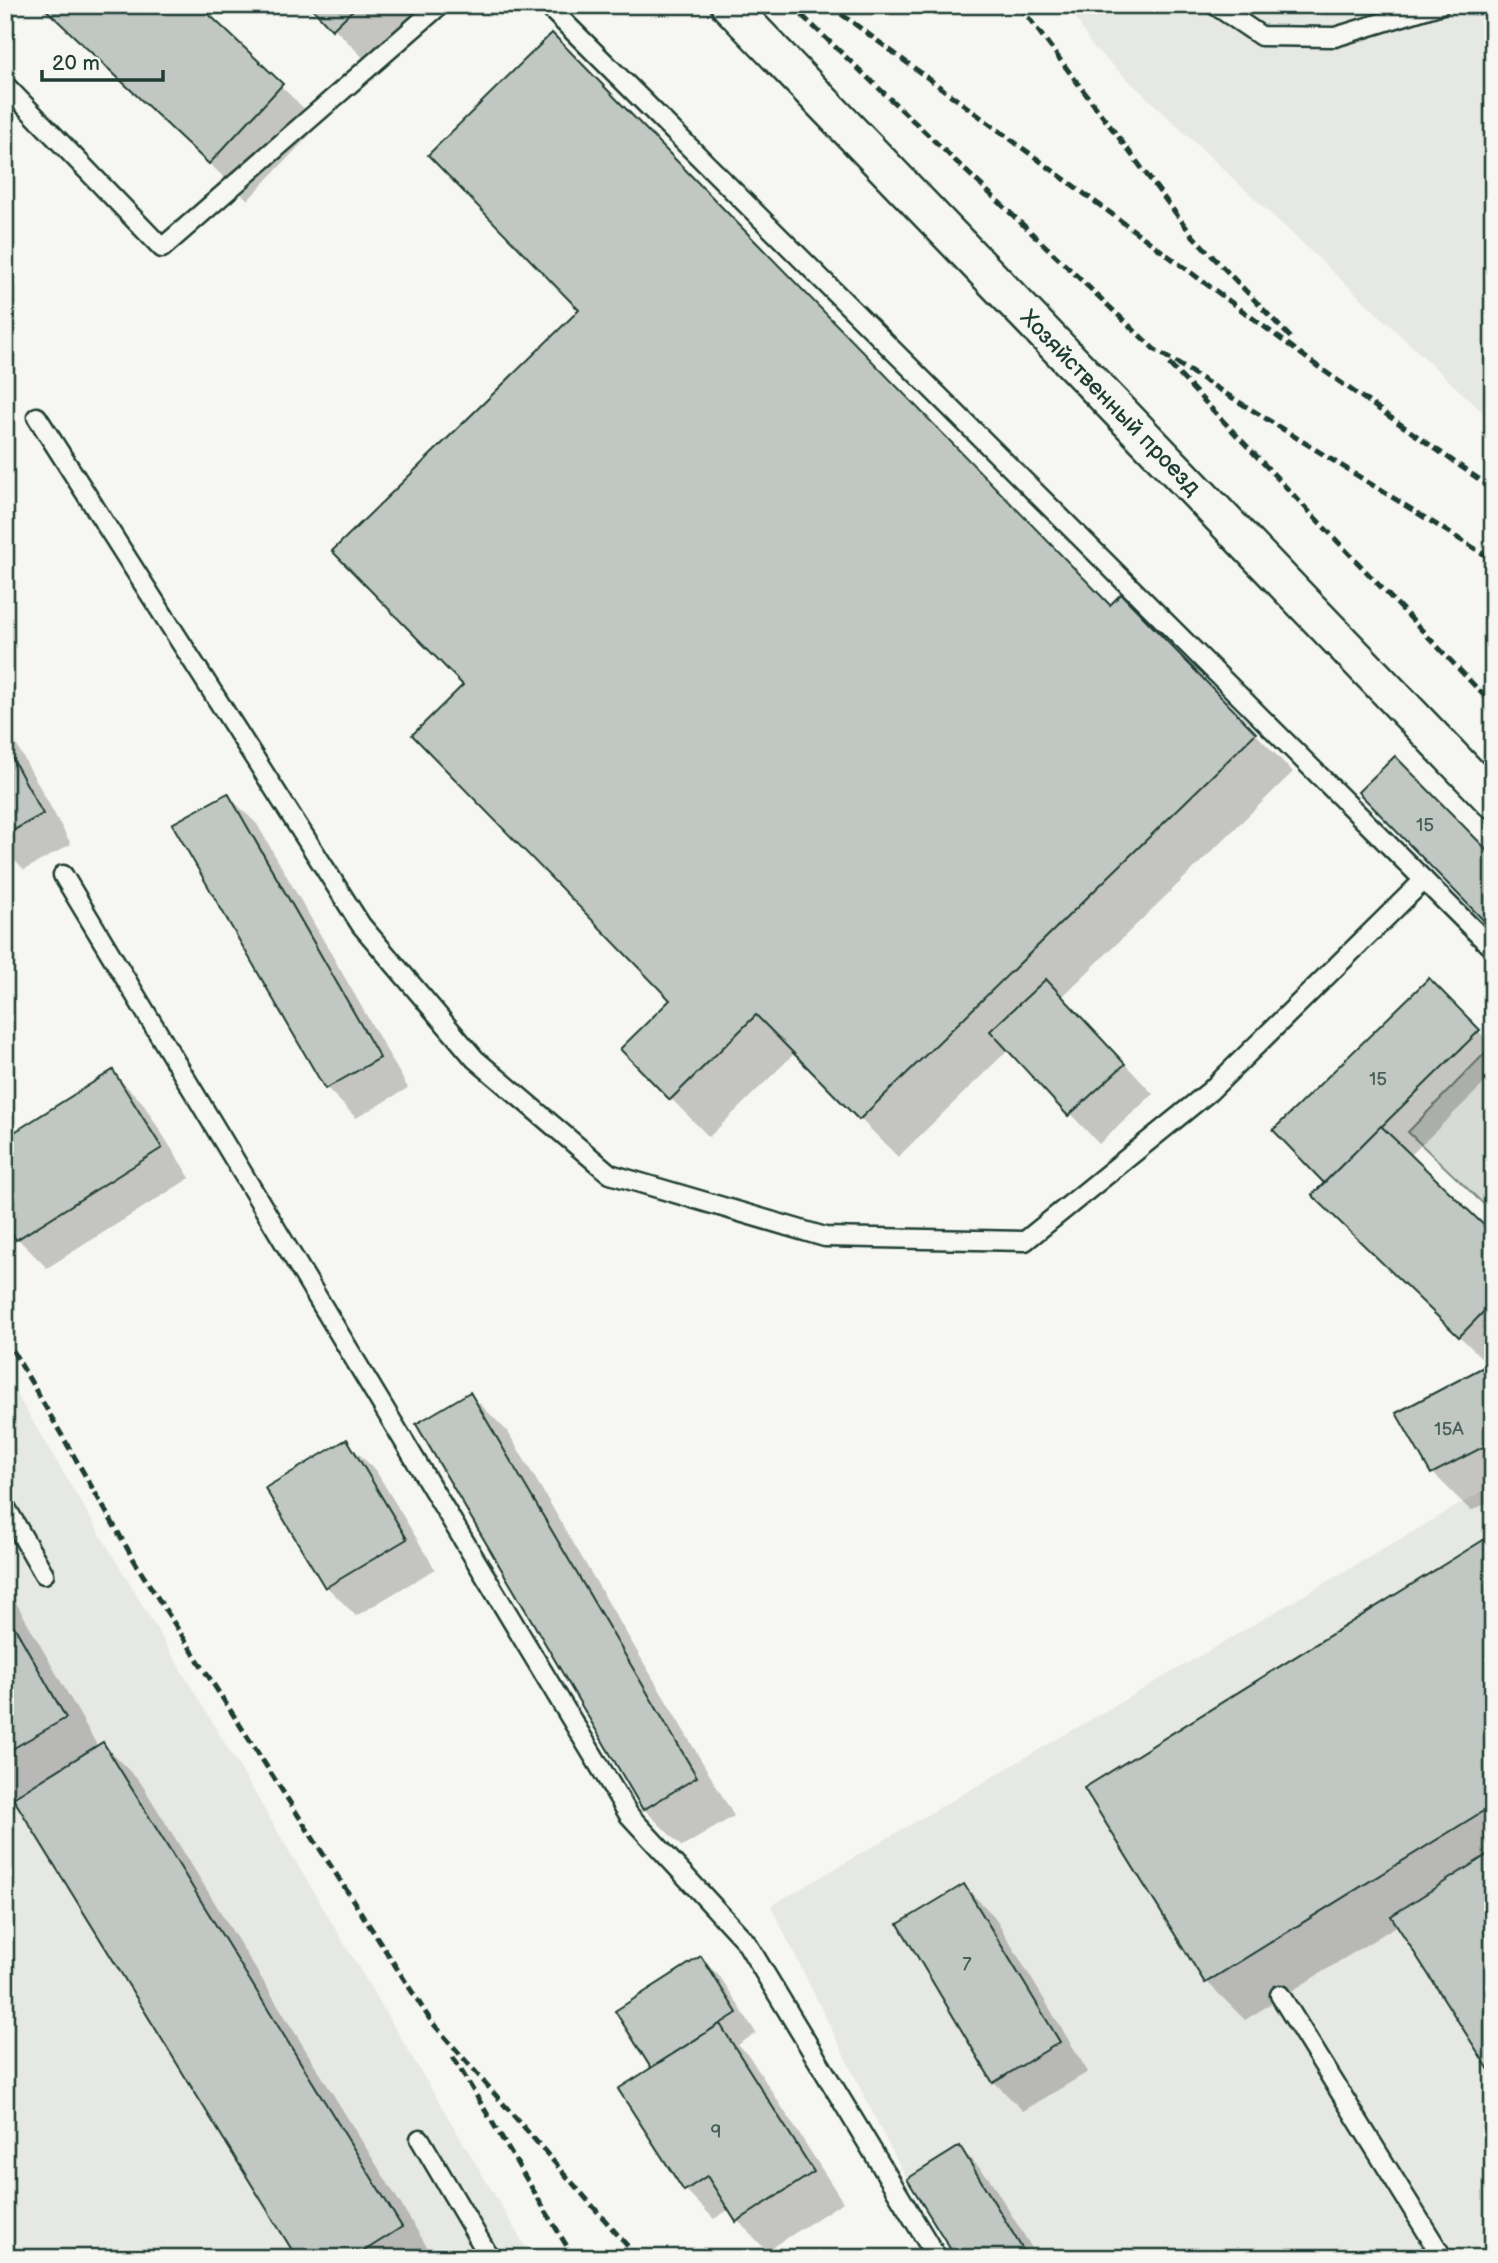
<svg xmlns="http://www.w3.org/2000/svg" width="1498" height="2263" font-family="'Balsamiq Sans',sans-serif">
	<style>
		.built { fill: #e6e8e4 }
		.green { fill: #d6dbd6; stroke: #7a8c85; stroke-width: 2 }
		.shadow { fill: #0003 }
		.building { fill: #c1c8c3; stroke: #1f3d34; stroke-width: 2 }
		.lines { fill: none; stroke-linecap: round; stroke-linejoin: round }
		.lane-casing { stroke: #1f3d34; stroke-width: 23 }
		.street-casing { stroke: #1f3d34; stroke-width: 40 }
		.lane { stroke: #f6f6f2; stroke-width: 18 }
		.street { stroke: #f6f6f2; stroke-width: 35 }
		.rail { stroke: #1f3d34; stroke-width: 5; stroke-dasharray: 10 5; stroke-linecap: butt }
		.labels { text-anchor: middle; stroke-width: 5; stroke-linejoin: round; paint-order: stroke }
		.number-label { font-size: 19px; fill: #486058 }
		.street-label { font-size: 23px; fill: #1f3d34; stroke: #f6f6f2 }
	</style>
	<rect width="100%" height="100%" fill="#f6f6f2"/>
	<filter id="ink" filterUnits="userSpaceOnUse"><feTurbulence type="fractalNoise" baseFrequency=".0143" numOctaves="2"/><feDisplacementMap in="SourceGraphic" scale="14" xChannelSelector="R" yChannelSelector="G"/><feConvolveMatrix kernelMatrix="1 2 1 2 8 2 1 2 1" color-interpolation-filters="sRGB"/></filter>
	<g filter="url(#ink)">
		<g class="built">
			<polygon points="1069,5 1493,5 1493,422 1091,45"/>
			<polygon points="5,1375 532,2258 5,2258"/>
			<polygon points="1493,1485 1493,2258 956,2258 907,2179 882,2132 771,1906"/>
		</g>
		<polygon class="green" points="1492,1046 1493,1047 1493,1213 1408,1132"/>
		<g class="shadow">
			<polygon points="41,5 197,5 320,124 248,200"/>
			<polygon points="312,5 438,5 371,66"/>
			<polygon points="5,406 14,419 5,424"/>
			<polygon points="1110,607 1159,635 1293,772 1062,997 1153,1094 1099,1144 1009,1049 898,1157 795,1053 709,1137 622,1049"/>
			<polygon points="5,724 71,844 24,870 5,851"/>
			<polygon points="227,795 257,824 408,1088 356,1118 327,1088 175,825"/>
			<polygon points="1429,981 1493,1046 1493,1075 1410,1156 1493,1236 1493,1362 1490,1365 1493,1364 1493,1500 1471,1511 1433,1473 1398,1414 1490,1366 1344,1224 1327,1183"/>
			<polygon points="112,1072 142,1102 190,1178 47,1268 18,1239"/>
			<polygon points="470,1394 508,1432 734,1816 682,1847 644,1809"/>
			<polygon points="347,1442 376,1471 435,1569 356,1616 327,1587"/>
			<polygon points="1493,1536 1493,2073 1398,1925 1245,2020 1207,1982"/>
			<polygon points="5,1583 98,1747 103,1744 141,1783 434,2258 299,2258 19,1804 5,1812"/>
			<polygon points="964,1886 993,1915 1088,2072 1023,2111 994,2082"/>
			<polygon points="701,1958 721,1978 756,2033 738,2045 749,2056 843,2202 767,2251 738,2221 730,2209 714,2219 685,2189 654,2068"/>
			<polygon points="960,2148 989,2178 1038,2258 958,2258"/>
		</g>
		<g class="building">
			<polygon points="41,5 199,5 283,84 209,164"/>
			<polygon points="309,5 358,5 332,30"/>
			<polygon points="552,33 1110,605 1121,594 1256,733 859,1120 756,1015 670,1100 620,1049 670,1000 412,735 463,685 332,551 579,310 428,155"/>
			<polygon points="5,745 43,814 5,835"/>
			<polygon points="1395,756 1493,856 1493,930 1358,792"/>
			<polygon points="228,793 380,1058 325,1089 172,824"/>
			<polygon points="1429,978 1480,1030 1324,1183 1273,1130"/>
			<polygon points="1046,979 1125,1064 1068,1116 990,1031"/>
			<polygon points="113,1070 162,1148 16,1240 5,1222 5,1138"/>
			<polygon points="1381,1126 1493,1234 1493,1302 1459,1337 1312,1195"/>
			<polygon points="1493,1362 1493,1442 1431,1474 1396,1413"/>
			<polygon points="470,1392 697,1777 643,1810 416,1424"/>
			<polygon points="347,1439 407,1539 325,1588 265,1488"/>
			<polygon points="1493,1534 1493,1805 1205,1983 1084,1788"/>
			<polygon points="5,1610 66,1718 5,1753"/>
			<polygon points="103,1742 402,2227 353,2258 297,2258 13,1798"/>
			<polygon points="1493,1851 1493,2076 1391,1916"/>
			<polygon points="964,1884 1060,2042 993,2083 898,1924"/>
			<polygon points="701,1956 737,2013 651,2068 615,2011"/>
			<polygon points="720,2024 814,2172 736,2222 707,2176 684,2191 618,2089"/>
			<polygon points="960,2146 1028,2258 956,2258 907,2179"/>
		</g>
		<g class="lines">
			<defs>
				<g id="lane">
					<polyline points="547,5 1493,949"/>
					<polyline points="1215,5 1261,36 1335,37 1439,5"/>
					<polyline points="5,85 162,248 440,5"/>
					<polyline points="37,417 361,925 475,1059 610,1174 825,1237 1025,1241 1210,1091 1424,880"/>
					<polyline points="63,875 629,1815 746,1942 937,2258"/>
					<polyline points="5,1506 44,1574"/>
					<polyline points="1280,1995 1443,2258"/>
					<polyline points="420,2139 490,2258"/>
				</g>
				<polyline id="street" points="729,5 1493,800"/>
			</defs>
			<use href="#lane" class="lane-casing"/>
			<use href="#street" class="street-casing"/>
			<use href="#lane" class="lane"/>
			<use href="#street" class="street"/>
			<g class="rail">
				<polyline points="791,5 1154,349 1493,560"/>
				<polyline points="829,5 1320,368 1493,489"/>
				<polyline points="1019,5 1192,235 1291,338"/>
				<polyline points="1169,364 1493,705"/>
				<polyline points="5,1337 141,1572 431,2021 638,2258"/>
				<polyline points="453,2057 574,2258"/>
			</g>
		</g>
	</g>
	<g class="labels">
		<g class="number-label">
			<text x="1425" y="831">15</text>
			<text x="1378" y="1085">15</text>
			<text x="1449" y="1435">15А</text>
			<text x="967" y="1970">7</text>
			<text x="716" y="2138">9</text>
		</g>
		<g class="street-label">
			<text transform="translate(1111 402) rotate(46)" y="8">Хозяйственный проезд</text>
		</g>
	</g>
	<rect width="1498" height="2263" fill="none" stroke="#f6f6f2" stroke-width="28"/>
	<rect x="14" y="14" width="1470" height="2235" fill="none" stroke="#1f3d34" stroke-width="2.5" filter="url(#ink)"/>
	<path d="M42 70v10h121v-10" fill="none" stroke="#1f3d34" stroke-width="3.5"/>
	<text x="52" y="70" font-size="21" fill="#1f3d34" stroke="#f6f6f2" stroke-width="5" paint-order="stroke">20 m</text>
</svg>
